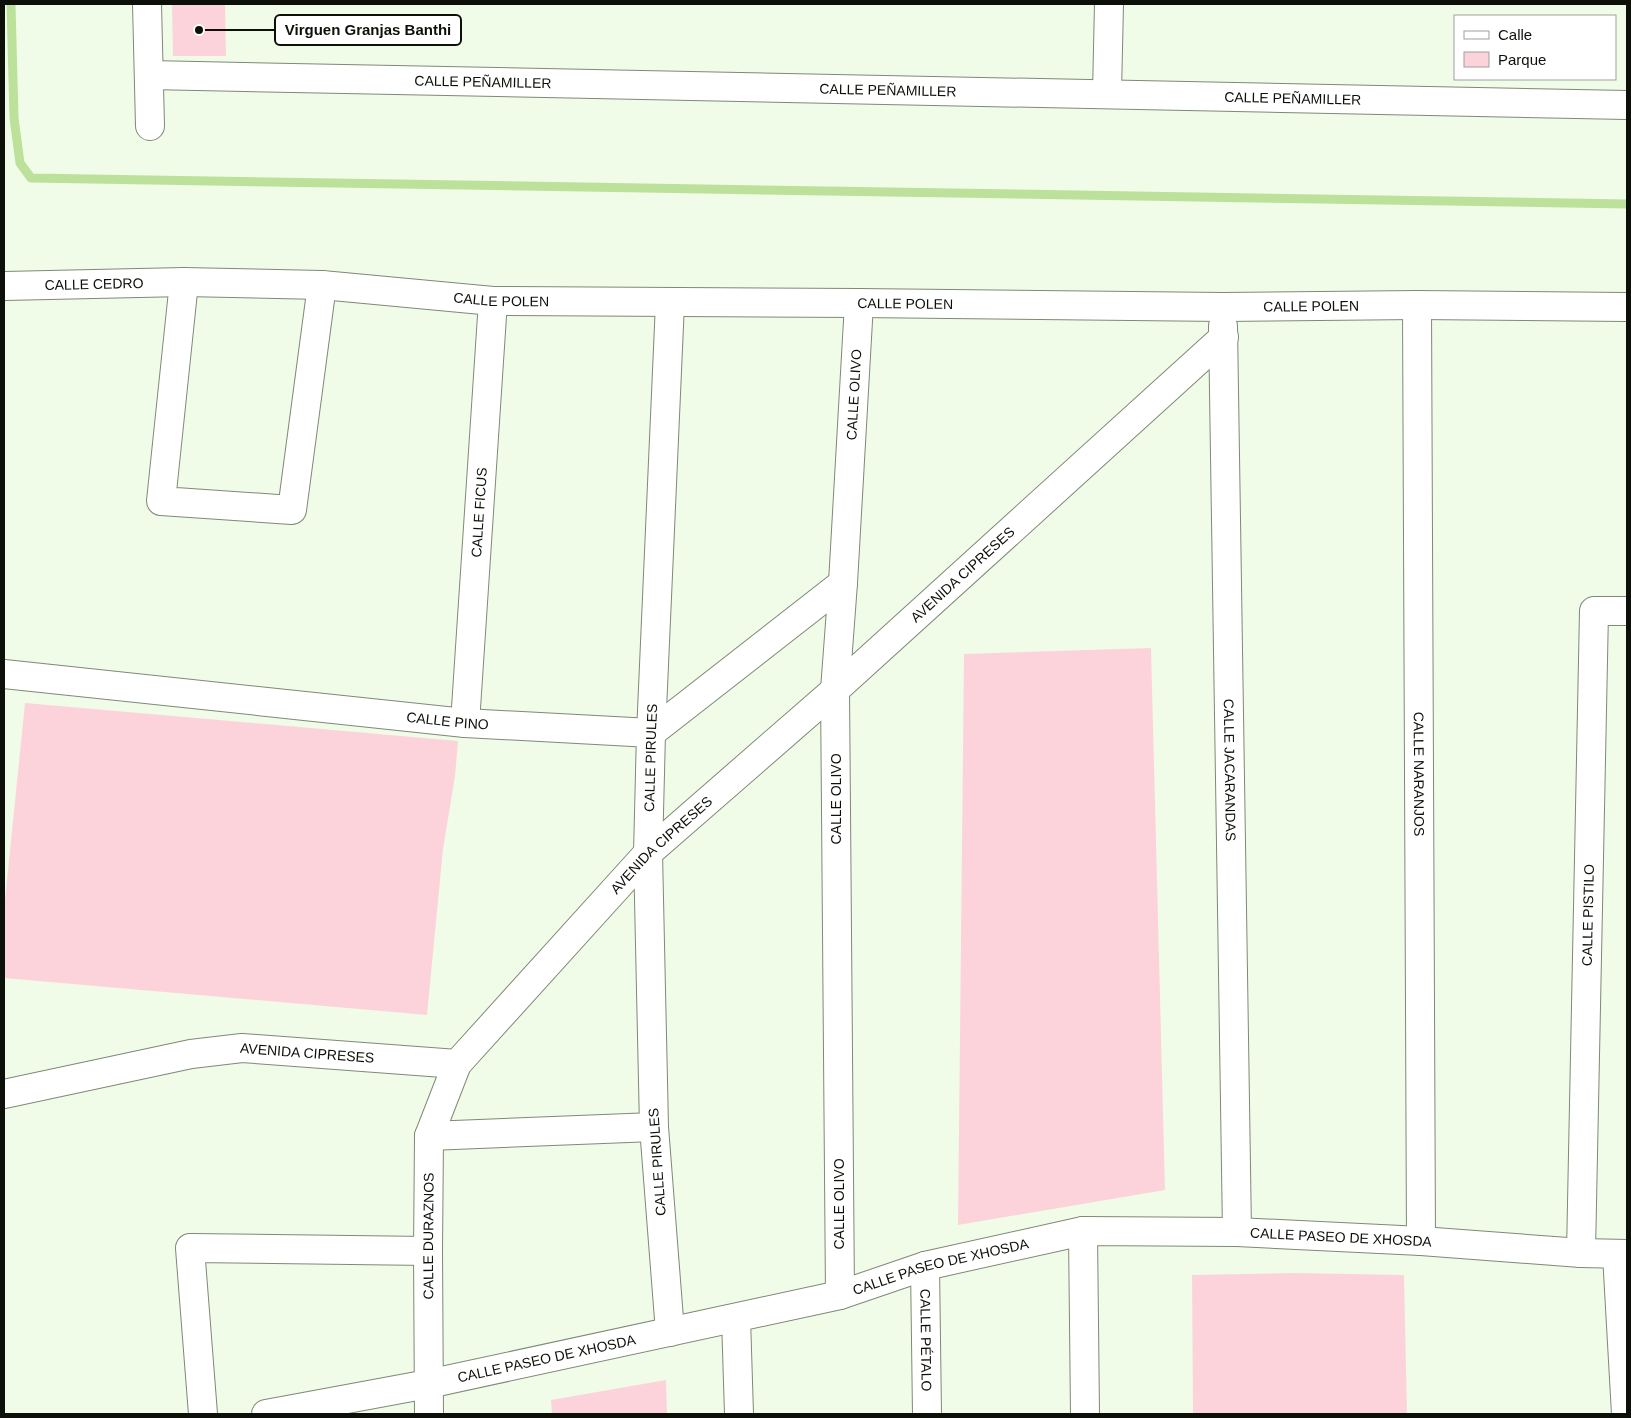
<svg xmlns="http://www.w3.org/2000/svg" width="1631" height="1418" font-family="Helvetica,sans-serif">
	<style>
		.green { fill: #fdd3db }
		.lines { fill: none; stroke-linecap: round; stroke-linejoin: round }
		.stream { stroke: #bce19b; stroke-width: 9 }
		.minor-casing { stroke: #7f8976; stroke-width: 30 }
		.minor { stroke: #fff; stroke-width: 28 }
		.labels { text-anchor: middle; stroke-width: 5; stroke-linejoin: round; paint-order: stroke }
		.street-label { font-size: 14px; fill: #0d1009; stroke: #fff }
		.leader { fill: none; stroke: #0d1009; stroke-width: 2 }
		.callout-dot { fill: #0d1009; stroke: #fff; stroke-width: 2 }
		.callout { fill: #fff; stroke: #0d1009; stroke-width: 2 }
		.callout-label { font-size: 15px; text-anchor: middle; font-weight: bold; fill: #0d1009 }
	</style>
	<rect width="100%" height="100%" fill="#f0fce7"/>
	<g class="green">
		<polygon points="172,4 225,4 226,56 173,56"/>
		<polygon points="1151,648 1165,1190 958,1225 964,654"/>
		<polygon points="25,703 458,741 455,776 443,849 427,1015 4,978 4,910"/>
		<polygon points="1295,1273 1404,1275 1407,1414 1193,1414 1192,1275"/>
		<polygon points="666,1380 667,1414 552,1414 551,1400"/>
	</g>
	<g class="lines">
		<polyline class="stream" points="11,4 14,118 20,163 31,178 1627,204"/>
		<defs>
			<g id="minor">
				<polyline points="147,4 150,126"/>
				<path id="s1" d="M149,75L1627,105"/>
				<polyline points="1107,93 1109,4"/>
				<polyline points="184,282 161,501 292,510 322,285"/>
				<path id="s2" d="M4,286L184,282L322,285L493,301L859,303L1223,307L1417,305L1627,307"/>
				<path id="s3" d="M1417,305L1421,1241"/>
				<path id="s4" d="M1223,326L1237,1232"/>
				<path id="s5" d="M4,674L465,723L651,733L843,583"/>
				<path id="s6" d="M465,723L493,301"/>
				<path id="s7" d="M4,1094L191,1054L242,1048L457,1064"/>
				<polyline points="429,1136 654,1127"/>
				<polyline points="1083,1231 1085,1414"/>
				<path id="s8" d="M1581,1253L1594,611H1627"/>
				<polyline points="1617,1254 1626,1414"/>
				<path id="s9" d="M925,1266L927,1414"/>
				<path id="s10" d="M840,1295L835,690L843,583L859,303"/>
				<polyline points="736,1318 739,1414"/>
				<path id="s11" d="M670,1332L654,1127L648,853L651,733L670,303"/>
				<polyline points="203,1414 190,1248 428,1251"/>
				<path id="s12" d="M266,1414L428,1384L840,1295L925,1266L1083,1231L1237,1232L1421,1241L1581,1253L1627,1254"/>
				<path id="s13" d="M429,1414L428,1251L429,1136L457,1064L648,853L835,690L1224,337"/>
			</g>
		</defs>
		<use href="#minor" class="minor-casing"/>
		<use href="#minor" class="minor"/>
	</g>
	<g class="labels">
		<g class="street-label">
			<text dy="5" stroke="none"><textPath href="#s1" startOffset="334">CALLE PEÑAMILLER</textPath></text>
			<text dy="5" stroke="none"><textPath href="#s1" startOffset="739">CALLE PEÑAMILLER</textPath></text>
			<text dy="5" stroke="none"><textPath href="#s1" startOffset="1144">CALLE PEÑAMILLER</textPath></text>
			<text dy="5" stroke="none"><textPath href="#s2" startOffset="90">CALLE CEDRO</textPath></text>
			<text dy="5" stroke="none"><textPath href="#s2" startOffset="498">CALLE POLEN</textPath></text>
			<text dy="5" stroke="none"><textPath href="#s2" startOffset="902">CALLE POLEN</textPath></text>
			<text dy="5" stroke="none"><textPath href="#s2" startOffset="1308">CALLE POLEN</textPath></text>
			<text dy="5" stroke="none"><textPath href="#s10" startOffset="901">CALLE OLIVO</textPath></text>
			<text dy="5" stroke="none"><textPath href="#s6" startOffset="211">CALLE FICUS</textPath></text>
			<text dy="5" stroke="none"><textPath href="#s13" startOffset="1060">AVENIDA CIPRESES</textPath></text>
			<text dy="5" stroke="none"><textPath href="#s5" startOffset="446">CALLE PINO</textPath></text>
			<text dy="5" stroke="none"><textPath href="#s11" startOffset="575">CALLE PIRULES</textPath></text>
			<text dy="5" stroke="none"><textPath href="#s4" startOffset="444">CALLE JACARANDAS</textPath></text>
			<text dy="5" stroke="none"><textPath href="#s3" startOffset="469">CALLE NARANJOS</textPath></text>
			<text transform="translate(836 799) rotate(-90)" y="5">CALLE OLIVO</text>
			<text dy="5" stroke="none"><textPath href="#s13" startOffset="655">AVENIDA CIPRESES</textPath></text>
			<text dy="5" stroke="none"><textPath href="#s8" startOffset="338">CALLE PISTILO</textPath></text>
			<text dy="5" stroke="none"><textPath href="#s7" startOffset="308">AVENIDA CIPRESES</textPath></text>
			<text transform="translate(657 1162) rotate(-94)" y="5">CALLE PIRULES</text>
			<text transform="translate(839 1204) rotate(-90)" y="5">CALLE OLIVO</text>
			<text dy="5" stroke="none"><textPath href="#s13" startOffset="178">CALLE DURAZNOS</textPath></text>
			<text dy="5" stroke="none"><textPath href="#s12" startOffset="1096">CALLE PASEO DE XHOSDA</textPath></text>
			<text dy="5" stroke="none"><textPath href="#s12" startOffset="691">CALLE PASEO DE XHOSDA</textPath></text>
			<text dy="5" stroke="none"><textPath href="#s9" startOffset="74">CALLE PÉTALO</textPath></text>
			<text dy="5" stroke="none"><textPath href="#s12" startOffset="286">CALLE PASEO DE XHOSDA</textPath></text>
		</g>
	</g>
	<path class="leader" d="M199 30L275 30"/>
	<circle class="callout-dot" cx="199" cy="30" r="5"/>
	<rect class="callout" x="275" y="15" width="186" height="30" rx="5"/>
	<g class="callout-label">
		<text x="368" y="35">Virguen Granjas Banthi</text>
	</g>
	<rect width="1631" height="1418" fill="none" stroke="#0d1009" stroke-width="10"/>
	<rect x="1454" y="15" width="162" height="65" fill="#ffffff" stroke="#9e9f9d"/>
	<rect x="1464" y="31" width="25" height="8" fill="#ffffff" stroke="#9e9f9d"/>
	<text x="1498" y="40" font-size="15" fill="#0d1009">Calle</text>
	<rect x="1464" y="52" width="25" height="15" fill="#fdd3db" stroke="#9e9f9d"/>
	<text x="1498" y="65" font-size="15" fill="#0d1009">Parque</text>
</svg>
